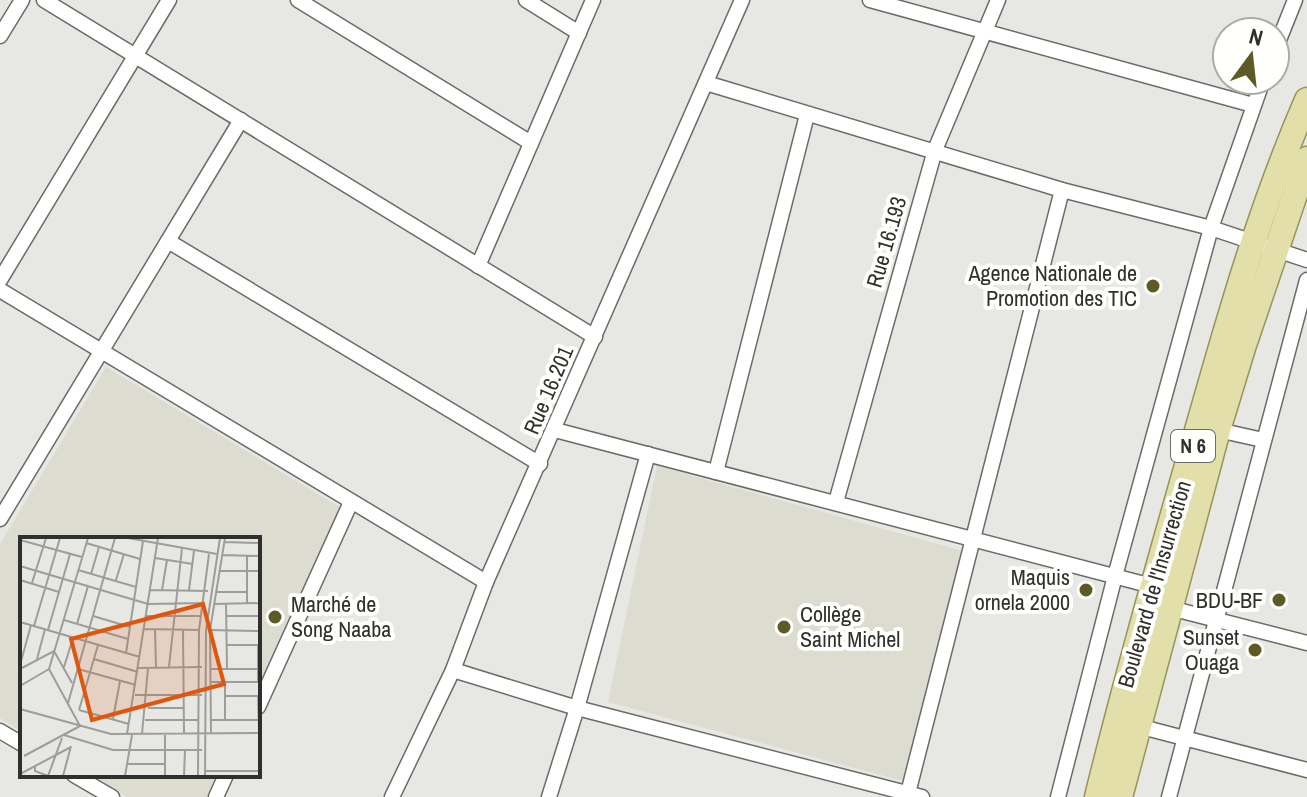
<svg xmlns="http://www.w3.org/2000/svg" width="1307" height="797" font-family="'Archivo Narrow',sans-serif">
	<style>
		.built { fill: #dcdcd1 }
		.lines { fill: none; stroke-linecap: round; stroke-linejoin: round }
		.minor-casing { stroke: #6b6b68; stroke-width: 17 }
		.primary-casing { stroke: #97945a; stroke-width: 27 }
		.minor { stroke: #fff; stroke-width: 14 }
		.primary { stroke: #e2dfaa; stroke-width: 24 }
		.poi-dot { fill: #5d5a26; stroke: #fffffe; stroke-width: 3 }
		.labels { text-anchor: middle; stroke-width: 8; stroke-linejoin: round; paint-order: stroke }
		.shield { fill: #fffffe; stroke: #6d6d6c; stroke-width: 2 }
		.shield-label { font-size: 20px; font-weight: bold; fill: #2f2f2d }
		.street-label { font-size: 22px; fill: #2f2f2d; stroke: #fffffe }
		.poi-label { font-size: 22px; fill: #2f2f2d; stroke: #fffffe; text-anchor: end }
		.inset-road { fill: none; stroke: #9d9d9a; stroke-width: 2 }
		.view { fill: #df570e; fill-opacity: 0.15; stroke: #df570e; stroke-width: 4 }
		.inset-edge { fill: none; stroke: #2f2f2d; stroke-width: 4 }
	</style>
	<rect width="100%" height="100%" fill="#e7e7e3"/>
	<g class="built">
		<polygon points="106,367 343,509 258,690 258,539 22,539 22,732 0,718 0,544"/>
		<polygon points="657,466 963,551 903,781 608,702"/>
		<polygon points="92,775 218,775 208,797 127,797"/>
	</g>
	<g class="lines">
		<defs>
			<g id="minor">
				<polyline points="44,0 595,337"/>
				<polyline points="298,0 531,143"/>
				<polyline points="526,0 579,33"/>
				<polyline points="870,0 1253,105"/>
				<polyline points="0,36 22,0"/>
				<polyline points="1275,50 1295,0"/>
				<polyline points="706,83 1062,190 1211,228 1307,260"/>
				<polyline points="168,241 540,464"/>
				<polyline points="478,266 593,0"/>
				<polyline points="0,280 169,0"/>
				<polyline points="0,290 486,582"/>
				<polyline points="555,430 1152,586"/>
				<polyline points="1218,430 1263,440"/>
				<polyline points="716,472 807,115"/>
				<polyline points="836,502 935,150 998,0"/>
				<polyline points="0,519 241,120"/>
				<polyline points="1170,608 1307,643"/>
				<polyline points="453,670 577,708 922,797"/>
				<polyline points="258,707 351,502"/>
				<polyline points="1138,726 1307,770"/>
				<polyline points="0,731 22,744"/>
				<polyline points="74,775 112,797"/>
				<polyline points="216,797 226,775"/>
				<polyline points="392,797 453,670 486,582 742,0"/>
				<polyline points="549,797 577,708 648,454"/>
				<polyline points="907,797 1062,190"/>
				<polyline points="1058,797 1115,576 1211,228 1263,80"/>
				<polyline points="1169,797 1307,280"/>
			</g>
			<g id="primary">
				<path d="M1097,797C1127,675 1161,555 1196,434C1228,321 1260,208 1307,100"/>
				<polyline points="1120,797 1218,430 1243,348 1307,159"/>
			</g>
		</defs>
		<use href="#minor" class="minor-casing"/>
		<use href="#primary" class="primary-casing"/>
		<use href="#minor" class="minor"/>
		<use href="#primary" class="primary"/>
	</g>
	<g class="poi-dot">
		<circle cx="1153" cy="286" r="8"/>
		<circle cx="1086" cy="590" r="8"/>
		<circle cx="1279" cy="600" r="8"/>
		<circle cx="275" cy="617" r="8"/>
		<circle cx="784" cy="627" r="8"/>
		<circle cx="1255" cy="650" r="8"/>
	</g>
	<g class="labels">
		<rect class="shield" x="1171" y="430" width="44" height="32" rx="6"/>
		<g class="shield-label">
			<text x="1193" y="453">N 6</text>
		</g>
		<g class="street-label">
			<text transform="translate(886 242) rotate(-74)" y="8">Rue 16.193</text>
			<text transform="translate(548 390) rotate(-67)" y="8">Rue 16.201</text>
			<text transform="translate(1154 584) rotate(-74)" y="8">Boulevard de l'Insurrection</text>
		</g>
		<g class="poi-label">
			<text x="1137" y="281">Agence Nationale de<tspan x="1137" dy="25">Promotion des TIC</tspan></text>
			<text x="1070" y="585">Maquis<tspan x="1070" dy="25">ornela 2000</tspan></text>
			<text x="1263" y="608">BDU-BF</text>
			<text x="291" y="612" text-anchor="start">Marché de<tspan x="291" dy="25">Song Naaba</tspan></text>
			<text x="800" y="622" text-anchor="start">Collège<tspan x="800" dy="25">Saint Michel</tspan></text>
			<text x="1239" y="645">Sunset<tspan x="1239" dy="25">Ouaga</tspan></text>
		</g>
	</g>
	<g transform="translate(20 537)">
		<rect width="240" height="240" fill="#e7e7e3"/>
		<path class="inset-road" d="M108,1L197,17M0,3L62,20M205,5L240,6M66,6L120,22M202,18L240,19M135,21L173,27M0,29L128,67L182,66M58,33L116,50M199,34H239M71,37L79,10M0,43L39,55M96,43L104,17M12,46L26,1M130,53L188,54M142,53L147,23M169,53L174,14M196,55H227M206,66L207,132M227,66V19M194,67L240,66L239,34M73,79L110,90M126,79H180M206,79H240M44,83L108,102M0,85L120,120M57,87L68,49M14,89L40,1M124,92L179,93M135,92L136,131M28,93L50,17M163,93L164,197M189,93L240,94M207,108H239M106,116L123,4M17,122L25,92M74,122L118,135M0,128L11,88M44,130L53,101M149,130L162,11M118,131L182,130M0,132L34,114L52,146M29,132L68,1M58,132L116,148M191,132H238M190,145H240M238,145V108M0,149L29,132M115,158H182M205,159H239M238,159L239,196M48,166L95,1M128,171H164M0,172L91,197L240,196M59,173L78,108M59,173L109,187M93,182L100,144M125,183H179M191,183H238M205,183V145M191,196L190,93L205,1M107,197L138,1M122,197L128,131M44,198L93,213H182M4,219L60,189L29,132M107,227H144M15,229V234L28,239L42,201M185,234H240M0,237L51,210M43,239L51,209M105,239L112,198M145,239V198M164,239L165,213M178,239L179,93L189,17M185,239L186,93L200,1"/>
		<path class="view" d="M183,67L204,147L72,183L51,102Z"/>
		<rect width="240" height="240" class="inset-edge"/>
	</g>
	<g transform="translate(1251 56) rotate(15)"><circle r="38" fill="#fffffe" stroke="#acacaa" stroke-width="2"/>
	<path d="M0-6L14 30L0 20L-14 30Z" fill="#5d5a26"/>
	<text y="-12" font-size="22" font-weight="bold" text-anchor="middle" fill="#2f2f2d">N</text>
	</g>
</svg>
